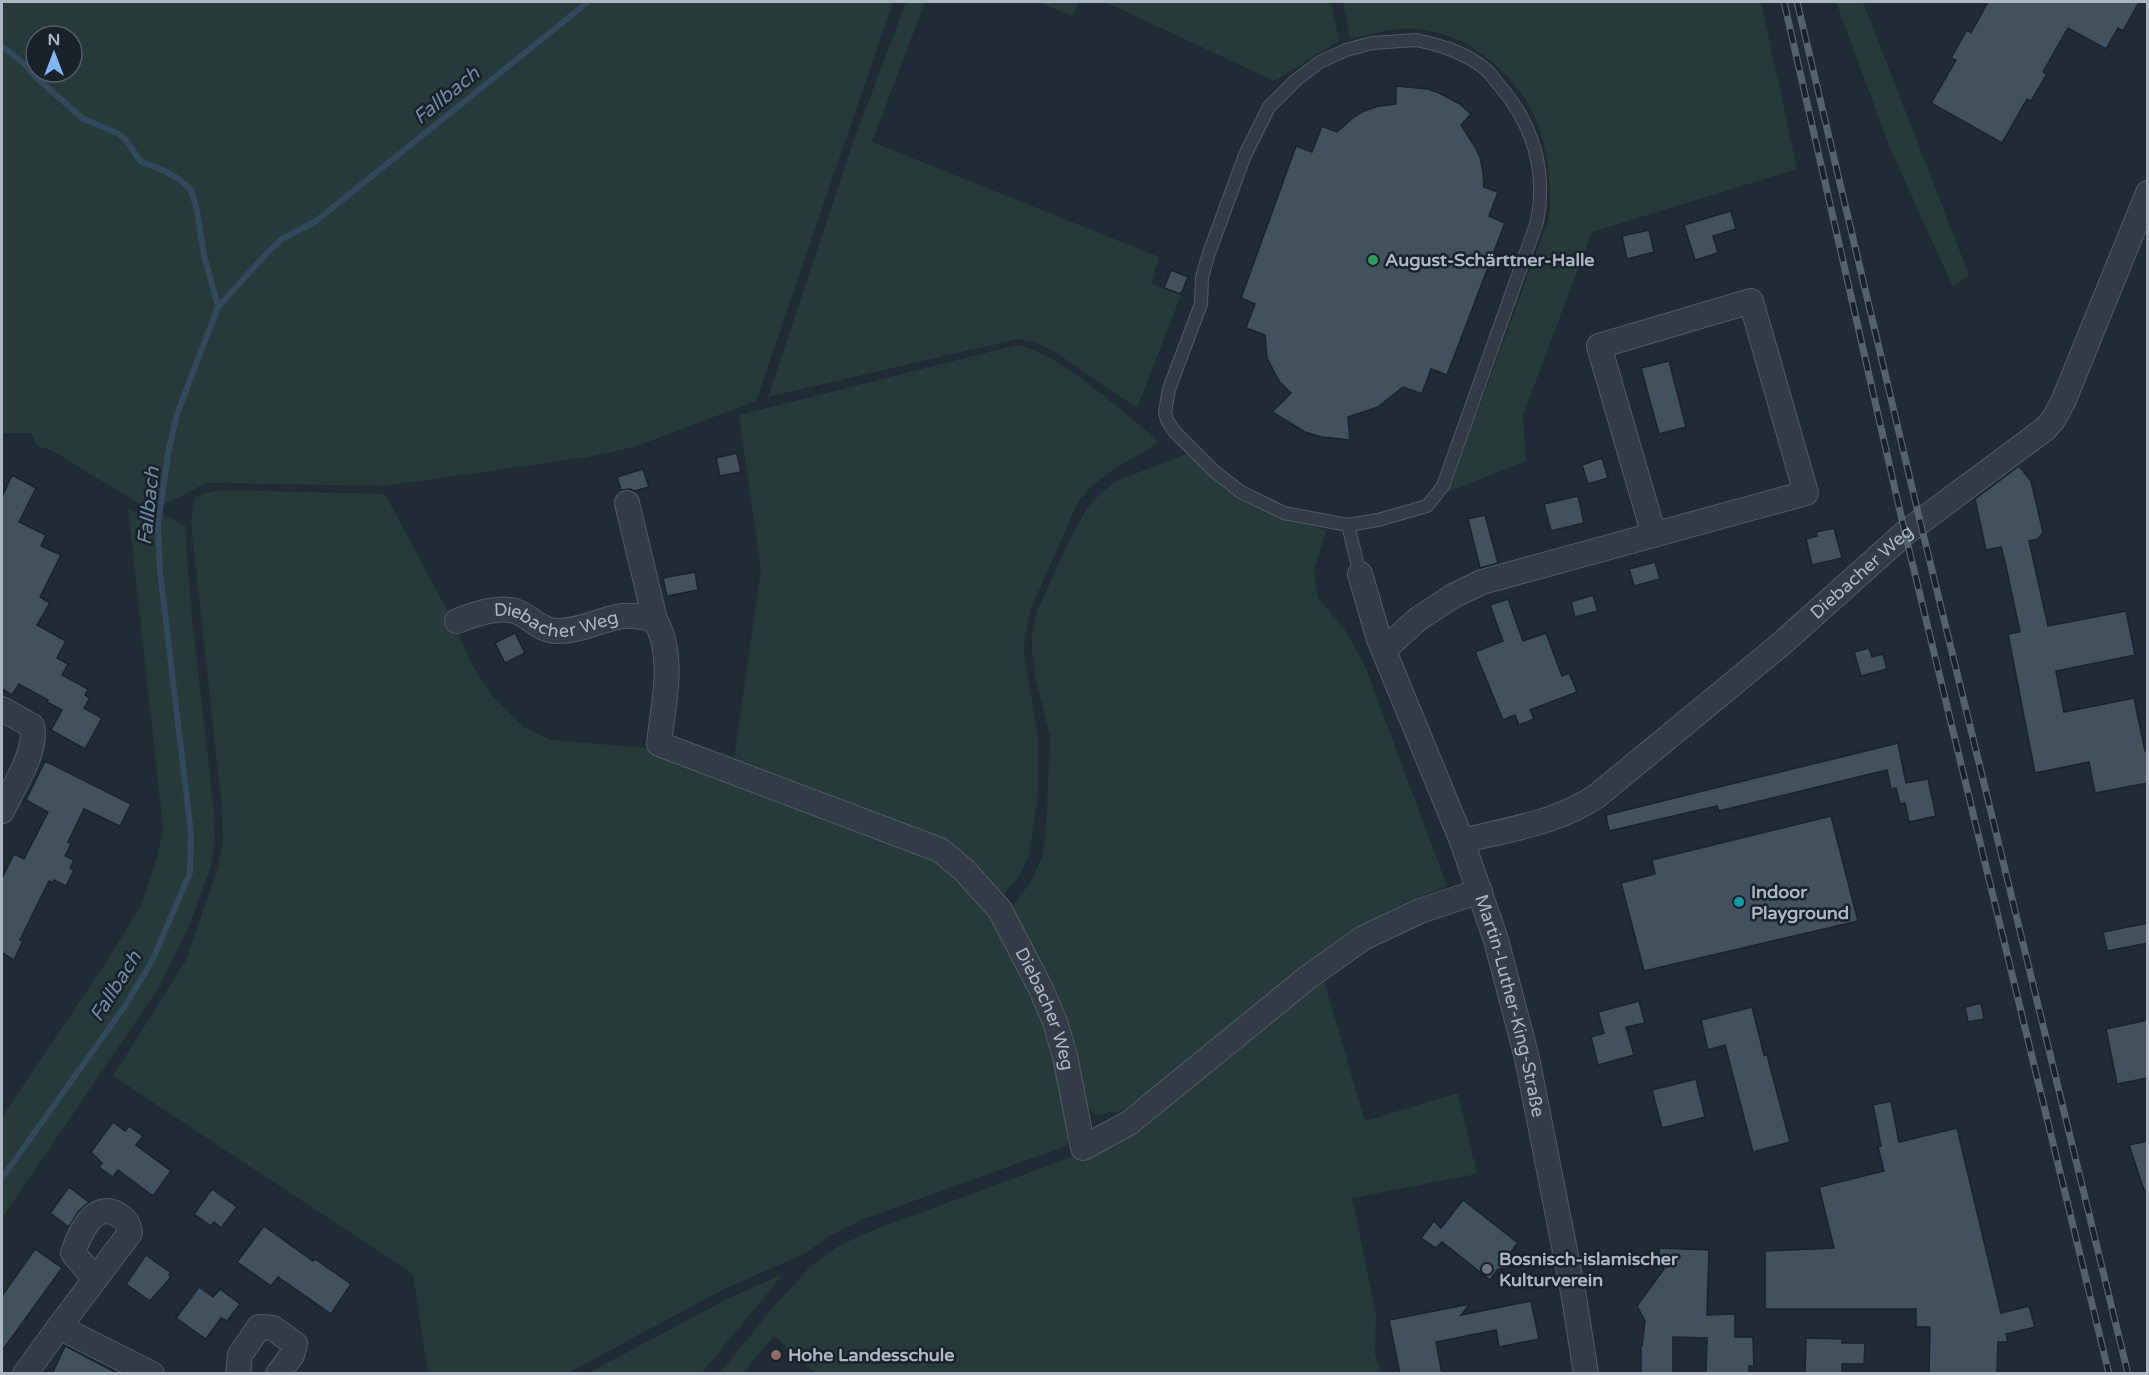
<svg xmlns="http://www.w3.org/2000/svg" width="2149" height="1375" font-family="'Varela Round',sans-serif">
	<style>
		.green { fill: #253a39; fill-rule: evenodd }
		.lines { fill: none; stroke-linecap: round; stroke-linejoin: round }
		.stream { stroke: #33475d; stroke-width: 6 }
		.building { fill: #43505d; stroke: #1b232d; stroke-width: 1.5 }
		.lane-casing { stroke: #515a64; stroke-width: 14 }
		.street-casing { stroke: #515a64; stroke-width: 26 }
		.lane { stroke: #333c46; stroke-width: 12 }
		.street { stroke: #333c46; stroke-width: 24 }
		.rail-casing { stroke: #55616d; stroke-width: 7 }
		.rail { stroke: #19212a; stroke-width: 4.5; stroke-dasharray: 14; stroke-linecap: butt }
		.leisure-dot { fill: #2e9e5b; stroke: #19212a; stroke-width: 2 }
		.culture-dot { fill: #0f9aa8; stroke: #19212a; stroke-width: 2 }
		.worship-dot { fill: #6b7280; stroke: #19212a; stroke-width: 2 }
		.education-dot { fill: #8d6e63; stroke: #19212a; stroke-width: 2 }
		.labels { text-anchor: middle; stroke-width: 5; stroke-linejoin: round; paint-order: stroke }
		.poi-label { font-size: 18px; font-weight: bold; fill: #adb7c3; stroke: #19212a; text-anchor: start }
		.street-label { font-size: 18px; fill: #adb7c3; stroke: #19212a }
		.water-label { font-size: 20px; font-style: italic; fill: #6e8aa7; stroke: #19212a }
	</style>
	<rect width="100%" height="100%" fill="#202b35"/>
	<g class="green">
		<path d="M2,2H893L756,401L634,447L588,457L385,486L206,483L168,503L143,506L53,451L37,446L31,433H2ZM36,36H72V72H36Z"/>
		<polygon points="906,2 925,2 872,142 1159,257 1151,284 1181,295 1137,408 1055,352 1035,342 1017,339 768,397 855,137"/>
		<polygon points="1037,2 1079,2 1072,16"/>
		<polygon points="1105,2 1331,2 1339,41 1274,81"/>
		<path d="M1343,2H1761L1797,169L1592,232L1523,415L1526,461L1448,492L1549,218C1552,182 1548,144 1532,111C1520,86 1493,60 1470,46C1456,37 1434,31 1418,29C1396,26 1371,35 1350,38Z"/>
		<polygon points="1836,2 1863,2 1969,275 1953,287 1890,148"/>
		<path d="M1017,345C1058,352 1125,413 1158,441L1149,449L1115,468L1091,487L1078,502L1031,608L1025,636L1024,652L1038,737V795L1029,856L1019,877L1000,898L968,865L734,759L761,570L739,415Z"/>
		<polygon points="1186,454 1241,498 1284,518 1326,530 1314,571 1318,598 1345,630 1365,666 1447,886 1411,900 1350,931 1298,969 1188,1063 1121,1111 1095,1115 1082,1101 1009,911 1031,881 1042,857 1046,831 1050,736 1036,680 1032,651 1032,636 1038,609 1071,537 1086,510 1099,495 1116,481"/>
		<polygon points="221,490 385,494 454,623 471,663 490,693 524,727 551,740 659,749 914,843 997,913 1049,1024 1074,1131 1066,1146 861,1220 830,1236 804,1254 722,1290 568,1373 428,1373 413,1274 113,1076 186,960 217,870 223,843 222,809 191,523 194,498 205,493"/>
		<polygon points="128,508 144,517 166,515 185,526 192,618 214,810 215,844 210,869 189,926 156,992 2,1218 2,1117 107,961 141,905 158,854 163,828"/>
		<polygon points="1323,977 1365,1121 1458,1093 1477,1174 1352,1198 1376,1315 1375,1354 1381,1373 815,1373 774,1336 743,1373 719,1374 773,1307 810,1267 840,1245 876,1229 1085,1152"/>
		<polygon points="783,1274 702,1373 588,1373 729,1298"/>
	</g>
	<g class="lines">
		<g class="stream">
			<polyline points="2,46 23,63 38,79 82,118 119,134 126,140 140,161 167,172 180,180 191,190 197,211 204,255 218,307"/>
			<polyline points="2,1178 125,1006 152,961 190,873 191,833 160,571 158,525 168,453 177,414 218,307 268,252 282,239 316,221 588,2"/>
		</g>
	</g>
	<g class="building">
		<polygon points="1988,2 2139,2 2123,31 2118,28 2106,49 2068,28 2043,72 2047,74 2031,101 2027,99 2002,143 1931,103 1956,60 1951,58 1967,30 1971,33"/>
		<polygon points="1396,86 1428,89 1439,93 1460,104 1471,114 1461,125 1475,147 1480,157 1483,172 1484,187 1498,192 1489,216 1505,223 1447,375 1431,369 1422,394 1403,387 1378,407 1348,417 1350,440 1321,437 1305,432 1272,412 1291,393 1279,381 1267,358 1265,335 1246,328 1255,304 1241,298 1296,146 1312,152 1322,126 1337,132 1354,117 1364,111 1379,106 1396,104"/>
		<polygon points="1731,211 1736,229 1713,236 1718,253 1695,260 1684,225"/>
		<polygon points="1649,230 1654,252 1627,259 1622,236"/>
		<polygon points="1171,270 1188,277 1181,294 1164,288"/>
		<polygon points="1669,361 1686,427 1659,434 1641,368"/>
		<polygon points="737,453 741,472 720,476 716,458"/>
		<polygon points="1602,458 1608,478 1588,484 1582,465"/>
		<polygon points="2019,466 2031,481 2043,532 2038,539 2029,541 2048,626 2126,611 2135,655 2056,671 2064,712 2134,698 2145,751 2148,750 2148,783 2095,793 2089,762 2035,773 2008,634 2020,632 2005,562 2001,547 1986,550 1975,499"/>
		<polygon points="643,469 649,487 634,491 630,489 621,490 617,477"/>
		<polygon points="12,475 36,488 19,522 46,535 41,546 61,555 40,597 50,603 37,625 66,641 57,658 68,664 62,675 88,689 85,695 90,698 84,708 102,718 85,749 51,730 62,710 47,702 48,700 19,684 12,695 2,689 2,497"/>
		<polygon points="1578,496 1584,523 1551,531 1544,504"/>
		<polygon points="1485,515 1498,563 1480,568 1468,519"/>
		<polygon points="1834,528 1842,558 1812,565 1806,539 1817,536 1816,532"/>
		<polygon points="1655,562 1660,579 1634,586 1629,569"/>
		<polygon points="695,572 698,590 667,596 663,578"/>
		<polygon points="1593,595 1598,611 1575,617 1571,602"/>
		<polygon points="1508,599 1523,641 1546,633 1562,676 1569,673 1577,692 1530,710 1534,719 1519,725 1515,715 1503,720 1475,652 1503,641 1490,605"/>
		<polygon points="515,633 525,653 505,663 495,643"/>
		<polygon points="1869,648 1872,657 1883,654 1887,669 1861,676 1854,652"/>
		<polygon points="1898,743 1906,783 1928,779 1936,816 1909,822 1905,803 1900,804 1896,788 1891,789 1887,770 1719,811 1717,806 1609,831 1606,815"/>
		<polygon points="45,761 131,804 120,826 84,809 68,842 71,844 65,856 74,860 70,868 74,870 66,886 54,880 53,883 49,881 20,940 23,941 14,960 2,953 2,878 14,854 24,859 48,812 26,800"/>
		<polygon points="1831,816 1858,921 1644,971 1621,883 1655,874 1652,860"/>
		<polygon points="2148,923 2148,943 2107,951 2103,932"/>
		<polygon points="1639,1001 1645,1023 1626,1027 1634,1055 1598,1065 1591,1037 1604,1033 1598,1012"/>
		<polygon points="1981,1003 1984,1019 1968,1022 1965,1007"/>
		<polygon points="1752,1007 1764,1055 1767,1055 1790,1142 1753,1152 1725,1045 1708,1050 1701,1020"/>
		<polygon points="2148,1020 2148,1078 2117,1084 2106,1029"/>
		<polygon points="1696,1079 1705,1117 1662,1128 1652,1090"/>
		<polygon points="1891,1101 1899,1142 1957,1128 2001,1313 2029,1306 2035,1327 2006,1334 2008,1342 1998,1342 1997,1374 1929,1374 1930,1327 1916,1327 1916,1309 1765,1309 1765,1251 1834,1248 1819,1187 1884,1171 1878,1147 1881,1146 1873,1105"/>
		<polygon points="113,1122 125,1131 129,1126 143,1136 136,1145 171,1171 153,1196 118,1170 113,1177 99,1167 102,1163 91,1152"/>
		<polygon points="2148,1141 2148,1190 2144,1190 2129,1145"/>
		<polygon points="69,1187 89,1202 78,1212 69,1227 50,1213"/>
		<polygon points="212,1189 237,1207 221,1228 214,1222 211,1226 194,1214"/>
		<polygon points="1463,1200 1518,1243 1511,1252 1512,1265 1506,1269 1498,1269 1490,1280 1442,1242 1436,1248 1421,1238 1434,1221 1441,1228"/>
		<polygon points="264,1226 313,1261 315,1259 351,1284 331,1314 278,1277 271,1286 237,1262"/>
		<polygon points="1659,1248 1709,1250 1707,1315 1735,1314 1735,1337 1753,1337 1754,1366 1749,1366 1749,1374 1706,1374 1707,1338 1673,1337 1673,1374 1641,1374 1641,1346 1642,1346 1645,1321 1637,1306 1664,1269 1659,1261"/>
		<polygon points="35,1249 62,1268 2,1351 2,1296"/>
		<polygon points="146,1255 171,1273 169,1275 171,1277 150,1301 126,1284"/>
		<polygon points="199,1287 213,1297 220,1289 240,1304 227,1321 221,1318 206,1339 176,1318"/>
		<polygon points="1531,1301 1539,1339 1499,1347 1496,1330 1436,1342 1442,1374 1400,1374 1389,1320 1470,1304 1461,1315"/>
		<polygon points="1806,1338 1842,1339 1842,1343 1865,1343 1864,1364 1842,1364 1842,1374 1805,1374"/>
		<polygon points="65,1346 119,1374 52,1374"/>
	</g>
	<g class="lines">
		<defs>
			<g id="lane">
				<path d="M1416,40C1440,45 1464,52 1484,68C1490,72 1494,79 1499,85C1533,124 1547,171 1537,222L1443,486L1427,506L1378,520L1348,525L1284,513L1241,492L1214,471L1174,431L1167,420L1165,412L1169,389L1201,304L1202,277L1209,253L1245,155L1269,107L1296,80L1320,62L1346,50L1372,43Z"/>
				<polyline points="1348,525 1360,574"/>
			</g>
			<g id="street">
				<polyline points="627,503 655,620"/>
				<path id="s1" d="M1360,574L1379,639L1462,841L1496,940L1527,1058L1574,1297L1586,1374"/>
				<path id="s2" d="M457,621C472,615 498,606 515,611C530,616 539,630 556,631C579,632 601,619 623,616C634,615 644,617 655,620C676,656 663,705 659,744L940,850L964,870L1000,910L1041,989L1055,1022L1065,1056L1083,1148L1129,1123L1307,978L1363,938L1420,911L1480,891"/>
				<polyline points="1384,650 1418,619 1453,596 1482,582 1806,493 1751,301 1599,346 1654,535"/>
				<path d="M2,709L32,726C38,751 13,787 2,811"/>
				<path id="s3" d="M1462,841C1509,829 1559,823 1598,795L1780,645L1905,533L2045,429L2053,420L2063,402L2148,193"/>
				<path d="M95,1279L73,1253C79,1235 93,1201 117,1214C125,1219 129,1223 130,1233L59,1327L152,1374"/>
				<polyline points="25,1374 59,1327"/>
				<polyline points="238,1374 240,1355 259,1327 273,1328 295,1344 292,1355 278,1374"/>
			</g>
		</defs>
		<use href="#lane" class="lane-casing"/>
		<use href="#street" class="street-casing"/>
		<use href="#lane" class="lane"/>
		<use href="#street" class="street"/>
		<defs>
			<g id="rail">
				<polyline points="1784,2 1905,533 2109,1374"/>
				<polyline points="1797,2 1920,521 2128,1374"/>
			</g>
		</defs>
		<use href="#rail" class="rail-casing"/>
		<use href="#rail" class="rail"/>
	</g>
	<circle class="leisure-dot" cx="1373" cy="260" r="6"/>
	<circle class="culture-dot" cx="1739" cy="902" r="6"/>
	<circle class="worship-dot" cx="1487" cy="1269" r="6"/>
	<circle class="education-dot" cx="776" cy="1355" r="6"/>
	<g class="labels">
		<g class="poi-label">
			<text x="1385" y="266">August-Schärttner-Halle</text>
			<text x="1751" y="898">Indoor<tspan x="1751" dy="21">Playground</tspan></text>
			<text x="1499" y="1265">Bosnisch-islamischer<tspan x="1499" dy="21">Kulturverein</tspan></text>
			<text x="788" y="1361">Hohe Landesschule</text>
		</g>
		<g class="street-label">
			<text dy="6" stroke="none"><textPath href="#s3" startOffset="490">Diebacher Weg</textPath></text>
			<text dy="6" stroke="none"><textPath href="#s2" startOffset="104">Diebacher Weg</textPath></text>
			<text dy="6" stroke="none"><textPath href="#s1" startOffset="458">Martin-Luther-King-Straße</textPath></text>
			<text dy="6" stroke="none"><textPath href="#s2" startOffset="828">Diebacher Weg</textPath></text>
		</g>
		<g class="water-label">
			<text transform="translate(446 95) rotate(-39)" y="7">Fallbach</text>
			<text transform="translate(148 506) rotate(-84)" y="7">Fallbach</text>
			<text transform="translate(115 986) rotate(-58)" y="7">Fallbach</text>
		</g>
	</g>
	<rect width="2149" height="1375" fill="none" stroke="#adb7c3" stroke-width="6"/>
	<g transform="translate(54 54)"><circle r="28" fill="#19212a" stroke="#545d67" stroke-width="1.5"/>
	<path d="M0-4.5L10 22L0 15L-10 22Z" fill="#81b5f5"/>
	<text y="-9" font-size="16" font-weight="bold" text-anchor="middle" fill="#adb7c3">N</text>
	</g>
</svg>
